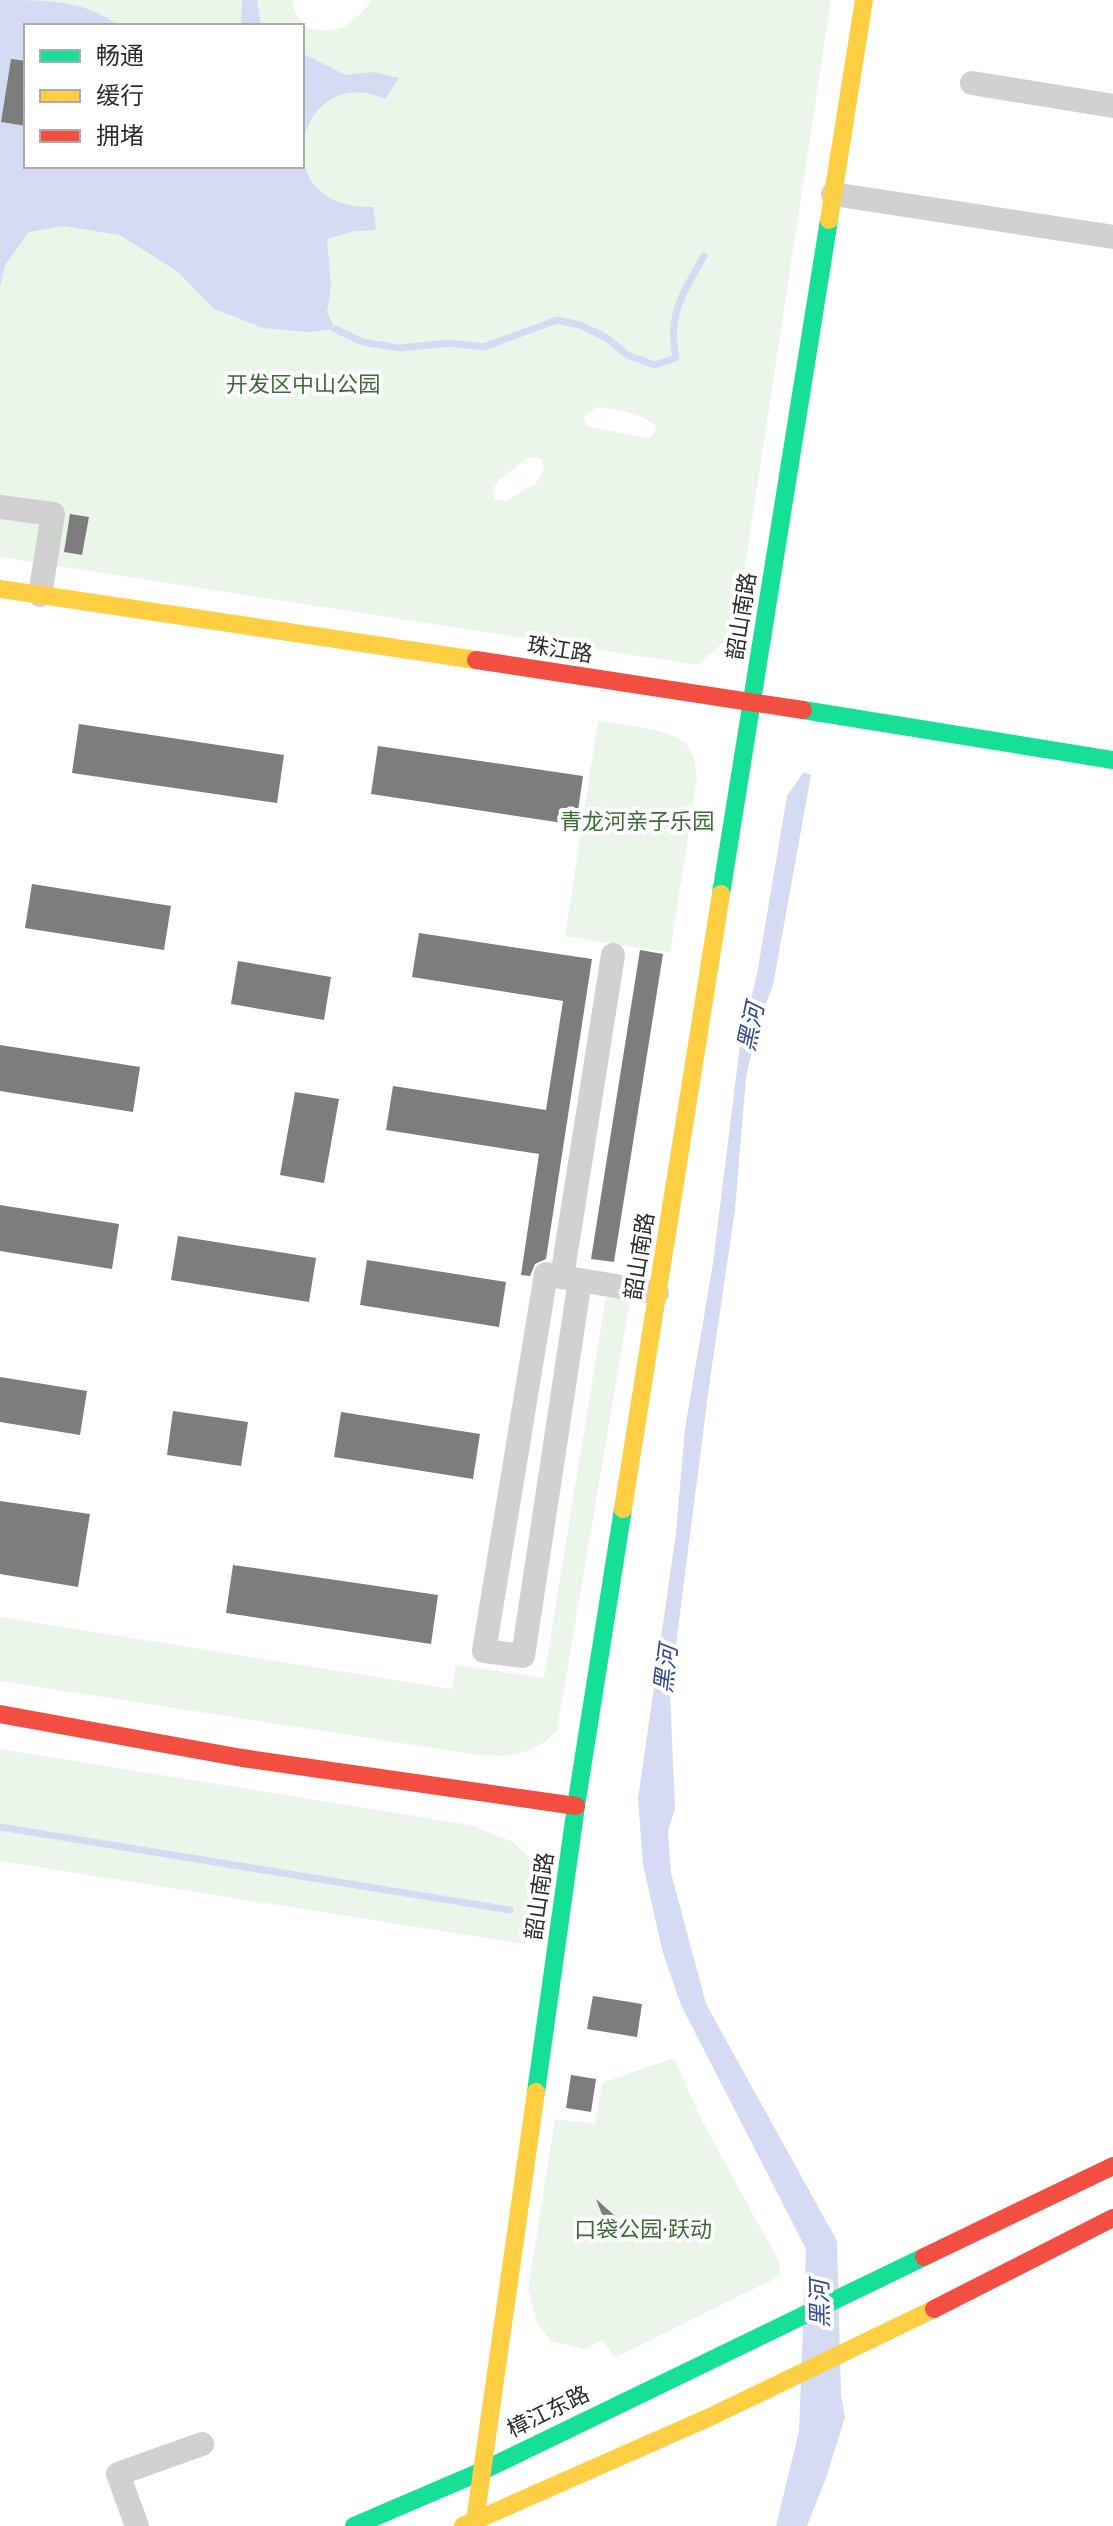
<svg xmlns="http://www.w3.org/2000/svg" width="1113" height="2526" font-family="'Noto Sans','Noto Sans SC',sans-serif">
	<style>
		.green { fill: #ebf5ea; fill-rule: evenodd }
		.water { fill: #d4dbf3 }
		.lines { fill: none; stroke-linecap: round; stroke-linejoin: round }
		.stream { stroke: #d4dbf3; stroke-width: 7 }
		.building { fill: #7d7d7d }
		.street { stroke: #d1d1d1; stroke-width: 24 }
		.fast { stroke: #16e098; stroke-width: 18 }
		.slow { stroke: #ffcf43; stroke-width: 18 }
		.jam { stroke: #f24e42; stroke-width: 18 }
		.labels { text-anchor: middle; stroke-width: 8; stroke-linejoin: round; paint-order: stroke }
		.park-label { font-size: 22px; fill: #3b6c36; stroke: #fff }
		.street-label { font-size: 22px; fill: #2c2c2c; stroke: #fff }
		.water-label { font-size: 24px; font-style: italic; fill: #334b96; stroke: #fff }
	</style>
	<rect width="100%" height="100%" fill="#fff"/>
	<g class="green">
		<path d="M0,0H292L295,12L307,28C340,35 352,25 372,0H831L735,633L697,665L0,557ZM26,26H302V166H26ZM597,407C618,409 639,413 656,426L654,435L647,438L587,426L583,417ZM534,457L541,459L544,468L535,485L526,488L506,501L495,499L492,491L499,480L528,458Z"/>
		<path d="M598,721C621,725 669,728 685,743C694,751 696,767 697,779L670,953L565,936Z"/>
		<path d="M606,1296L630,1300L557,1731C531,1756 513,1757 478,1755L0,1681V1617L452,1689L456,1665L544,1678Z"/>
		<polygon points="0,1749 471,1825 513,1842 535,1864 525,1944 0,1861"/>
		<polygon points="674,2058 701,2119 779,2262 780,2276 614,2358 603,2340 584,2349 551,2341 536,2321 528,2289 555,2119 595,2124 602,2083"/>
	</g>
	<g class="water">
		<path d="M0,0C48,0 84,0 120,26H26V61L11,60L1,122L26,126V166H302V53L345,75L372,72L399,78L385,99C298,59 260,210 373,207L376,230L354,231L327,239L331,287L327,312L335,329L307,332L264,328L214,309L178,272L120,235L63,226L29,232L5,265L0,287Z"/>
		<polygon points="242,0 257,0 261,26 241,26"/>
		<polygon points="804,772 811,775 773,985 759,1022 746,1077 735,1210 709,1386 670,1692 675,1808 668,1831 671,1873 706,2004 837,2241 841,2395 845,2417 825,2481 807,2526 776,2526 799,2431 806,2249 681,2005 663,1953 643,1865 638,1799 676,1533 685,1429 713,1263 740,1045 757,974 787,796"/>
	</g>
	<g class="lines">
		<g class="stream">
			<path d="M335,329L363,342L400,348L449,343L484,347L557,320L580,325L607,338L627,355L655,365L676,358C667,314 683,293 704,256"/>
			<polyline points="0,1827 510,1910"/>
		</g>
	</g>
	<g class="building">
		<polygon points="11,59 26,61 26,126 1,122"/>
		<polygon points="70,514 89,517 82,555 64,552"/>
		<polygon points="79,724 284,755 277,803 72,773"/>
		<polygon points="378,746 583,776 576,825 371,794"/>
		<polygon points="32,884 171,906 164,950 25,928"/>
		<polygon points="419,933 592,959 546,1259 535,1264 530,1276 521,1275 539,1154 386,1130 393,1086 546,1110 563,1001 412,977"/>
		<polygon points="640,950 663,954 614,1262 591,1259"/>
		<polygon points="238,961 331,977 324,1020 231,1004"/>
		<polygon points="0,1045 140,1067 133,1112 0,1091"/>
		<polygon points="295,1092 339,1099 324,1183 280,1175"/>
		<polygon points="0,1205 119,1224 112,1269 0,1251"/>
		<polygon points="178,1236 316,1258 309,1302 171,1280"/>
		<polygon points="367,1260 506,1282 499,1327 360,1305"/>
		<polygon points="0,1377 87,1391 80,1435 0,1422"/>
		<polygon points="173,1411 248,1422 241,1466 167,1455"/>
		<polygon points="341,1412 480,1434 473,1479 334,1457"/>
		<polygon points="0,1501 90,1514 78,1587 0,1574"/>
		<polygon points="233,1565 438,1595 431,1644 226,1613"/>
		<polygon points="593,1996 642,2004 637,2037 587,2029"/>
		<polygon points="571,2075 596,2079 591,2112 566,2108"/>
		<polygon points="596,2199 624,2224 631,2233 621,2239 611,2238"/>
	</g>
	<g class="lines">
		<g class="street">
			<polyline points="972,83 1113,106"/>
			<polyline points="833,194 1113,237"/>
			<polyline points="0,507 53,514 40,595"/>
			<polyline points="613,955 562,1277 657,1293"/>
			<polyline points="562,1277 546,1274 484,1651 523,1656 580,1280"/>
			<polyline points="137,2526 118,2474 202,2444"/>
		</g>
		<g class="fast">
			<polyline points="803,710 1113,760"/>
			<polyline points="721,894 829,220"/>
			<polyline points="536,2092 576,1806 623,1509"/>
			<polyline points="354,2526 480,2472 924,2257"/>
		</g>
		<g class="slow">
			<polyline points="829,220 864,0"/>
			<polyline points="0,589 476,660"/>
			<polyline points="623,1509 721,894"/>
			<polyline points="475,2521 536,2092"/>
			<polyline points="463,2526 710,2417 934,2309"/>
		</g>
		<g class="jam">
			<polyline points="476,660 803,710"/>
			<polyline points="0,1714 242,1758 576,1806"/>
			<polyline points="924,2257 1113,2166"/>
			<polyline points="934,2309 1113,2218"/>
		</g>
	</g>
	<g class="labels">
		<g class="park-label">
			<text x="303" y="392">开发区中山公园</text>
			<text x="637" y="829">青龙河亲子乐园</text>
			<text x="643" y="2237">口袋公园·跃动</text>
		</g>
		<g class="street-label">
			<text transform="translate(741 616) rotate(-81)" y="8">韶山南路</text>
			<text transform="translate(560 649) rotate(9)" y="8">珠江路</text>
			<text transform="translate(639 1256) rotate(-81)" y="8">韶山南路</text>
			<text transform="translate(539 1896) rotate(-82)" y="8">韶山南路</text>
			<text transform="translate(548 2411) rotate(-26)" y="8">樟江东路</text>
		</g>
		<g class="water-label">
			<text transform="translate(751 1027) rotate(-78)" y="8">黑河</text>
			<text transform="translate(666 1669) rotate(-83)" y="8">黑河</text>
			<text transform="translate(820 2304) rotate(-91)" y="8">黑河</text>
		</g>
	</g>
	<rect x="24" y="24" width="280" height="144" fill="#ffffff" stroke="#ababab" stroke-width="2"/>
	<rect x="40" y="50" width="40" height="12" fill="#16e098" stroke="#ababab" stroke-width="2"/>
	<text x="96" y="64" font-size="24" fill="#2c2c2c">畅通</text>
	<rect x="40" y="90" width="40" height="12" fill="#ffcf43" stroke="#ababab" stroke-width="2"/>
	<text x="96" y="104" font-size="24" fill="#2c2c2c">缓行</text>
	<rect x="40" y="130" width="40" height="12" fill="#f24e42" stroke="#ababab" stroke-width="2"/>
	<text x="96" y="144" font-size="24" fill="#2c2c2c">拥堵</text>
</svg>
